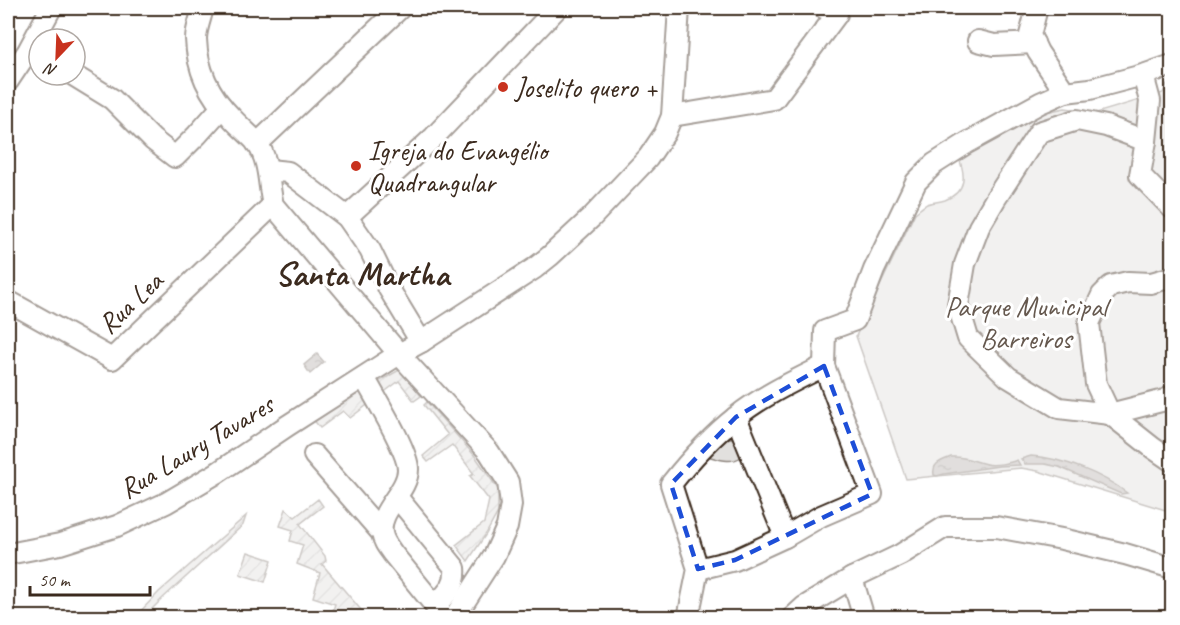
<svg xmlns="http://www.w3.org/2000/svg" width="1180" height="625" font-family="Caveat,sans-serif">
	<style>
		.green { fill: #e2e0de; stroke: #8e857e; stroke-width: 1.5 }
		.garden { fill: url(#garden-furrows); stroke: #8e857e; stroke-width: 1.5 }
		.water { fill: url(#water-ripples); stroke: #887e77; stroke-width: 1.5 }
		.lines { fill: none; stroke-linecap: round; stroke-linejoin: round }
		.street-casing { stroke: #3b2a1e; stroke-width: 24 }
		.street { stroke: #fff; stroke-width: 20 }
		.marked { fill: none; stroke: #1d4ed8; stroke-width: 4.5; stroke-dasharray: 12 8; stroke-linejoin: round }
		.poi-dot { fill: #c8321e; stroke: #fff; stroke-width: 2 }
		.labels { text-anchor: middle; stroke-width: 6; stroke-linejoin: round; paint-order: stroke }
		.poi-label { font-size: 28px; fill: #3b2a1e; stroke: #fff; text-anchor: start }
		.street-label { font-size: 28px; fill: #3b2a1e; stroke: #fff }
		.park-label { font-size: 28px; fill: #65584e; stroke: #fff }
		.district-label { font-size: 34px; font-weight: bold; fill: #3b2a1e; stroke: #fff }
	</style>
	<defs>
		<pattern id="garden-furrows" width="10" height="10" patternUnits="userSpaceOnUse" patternTransform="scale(1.5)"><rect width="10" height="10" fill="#e2e0de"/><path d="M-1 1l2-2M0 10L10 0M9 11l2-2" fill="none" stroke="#c3c0be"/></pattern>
		<pattern id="water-ripples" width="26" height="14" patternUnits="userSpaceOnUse" patternTransform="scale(1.5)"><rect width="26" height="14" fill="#bcb6b3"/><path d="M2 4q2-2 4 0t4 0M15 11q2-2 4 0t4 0" fill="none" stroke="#9a9491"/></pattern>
	</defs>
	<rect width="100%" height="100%" fill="#fff"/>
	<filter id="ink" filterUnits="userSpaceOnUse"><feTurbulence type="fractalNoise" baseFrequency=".0167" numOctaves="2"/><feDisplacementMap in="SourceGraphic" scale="12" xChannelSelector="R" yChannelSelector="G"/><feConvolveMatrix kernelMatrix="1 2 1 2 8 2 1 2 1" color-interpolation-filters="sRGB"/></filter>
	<g filter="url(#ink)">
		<g class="green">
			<path d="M1172,81V512L1038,471L1021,468L906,479L856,336L915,213C919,210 923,206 927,204C932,202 939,202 945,200C967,191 966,175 958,156L1046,112L1065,108L1080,110L1090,115L1163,93L1167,84Z"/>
			<path d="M727,438H737L743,446L741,457C731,464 719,459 707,456Z"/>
		</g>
		<g class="garden">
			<polygon points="401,369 421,396 414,401 399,381 350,418 343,411 320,428 313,419"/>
			<polygon points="427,402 475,456 498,489 498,512 486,534 468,561 456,545 484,523 489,500 470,476 474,474 452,445 428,462 423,456 448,435 424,405"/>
			<polygon points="318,499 323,506 300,524 325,556 326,561 322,564 367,617 331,617 335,604 313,597 320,573 297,564 303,545 290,541 293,530 280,526 286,509 295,517"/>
			<polygon points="246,516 243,525 163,598 144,617 135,617 159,592"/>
			<polygon points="248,552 272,560 265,582 240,574"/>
		</g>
		<g class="water">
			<polygon points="317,354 324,362 310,374 304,365"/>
			<path d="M1031,456C1063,458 1102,474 1127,493L1121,494L1059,467L1045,464H1025L1021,459Z"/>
			<path d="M951,457C966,456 972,461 986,464C994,466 1010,463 1017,460L1020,465L999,466L944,474L937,476L934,475C932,463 941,461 951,457Z"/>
		</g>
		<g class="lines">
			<defs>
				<g id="street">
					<path d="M203,8C201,17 196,29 196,39C197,69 210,96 231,117C239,126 249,134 257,143C270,162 268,184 273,205L399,354L489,452L508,482L511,505L507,527L494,556L454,618"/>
					<polyline points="1037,8 1030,35 1038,52 1065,92"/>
					<polyline points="978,41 994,45 1034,43"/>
					<polyline points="73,75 112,99 153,140 175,157 197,135 222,107"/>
					<polyline points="1143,75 1150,101 1146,141 1140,175 1172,208"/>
					<polyline points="8,81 28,51 51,8"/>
					<polyline points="672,116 774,99 837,14 824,8"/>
					<polyline points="1146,141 1106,126 1077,120 1039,132 996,198 979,227 965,264 958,305 968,338 1008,377 1059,408 1110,414 1165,400 1172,396"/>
					<polyline points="257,144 400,8"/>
					<polyline points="269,170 288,172 347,217 370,250 389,289 421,342"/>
					<polyline points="347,217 434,137 557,8"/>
					<polyline points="1172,277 1151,283 1128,282 1111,286 1102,295 1089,323 1096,384 1110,414 1153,448 1172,461"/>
					<polyline points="8,301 112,359 273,205"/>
					<path d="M364,377C374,396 408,450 408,469C408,492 378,510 382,533C383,541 388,547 393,554L445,618"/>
					<polyline points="736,417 785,537"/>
					<polyline points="314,455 381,532"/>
					<path d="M397,497L455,568C457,585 446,594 435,606"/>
					<polyline points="8,554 60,544 117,526 166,503 217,473 287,426 399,354 421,342 535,268 550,256 591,218 648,158 665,133 672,116 679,8"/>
					<polyline points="698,569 735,560 785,537 821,516 872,494 824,366 825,331 855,320 874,270 916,182 934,164 967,143 1040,103 1065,92 1090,89 1143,75 1172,65"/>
					<polyline points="852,578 864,618"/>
					<path d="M688,618L698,569L671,484C690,460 712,436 736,417C762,396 794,381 824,366"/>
					<polyline points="792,618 804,607 852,578 900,555 945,527 996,527 1062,539 1125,554 1172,568"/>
				</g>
			</defs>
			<use href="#street" class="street-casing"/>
			<use href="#street" class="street"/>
		</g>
	</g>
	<path d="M0 0H1180V625H0ZM824,366L872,494L735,560L698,569L671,484L736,417Z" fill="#fff" fill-opacity=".55" fill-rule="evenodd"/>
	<path class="marked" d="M824,366L872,494L735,560L698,569L671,484L736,417Z"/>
	<g class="poi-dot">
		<circle cx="503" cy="87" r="6"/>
		<circle cx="356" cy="166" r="6"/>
	</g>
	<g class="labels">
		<g class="poi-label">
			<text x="515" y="97">Joselito quero +</text>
			<text x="368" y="160">Igreja do Evangélio<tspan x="368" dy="32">Quadrangular</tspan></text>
		</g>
		<g class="street-label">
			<text transform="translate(130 302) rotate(-43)" y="10">Rua Lea</text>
			<text transform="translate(196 446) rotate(-31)" y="10">Rua Laury Tavares</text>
		</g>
		<g class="park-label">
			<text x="1026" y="316">Parque Municipal<tspan x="1026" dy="32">Barreiros</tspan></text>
		</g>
		<g class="district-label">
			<text x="362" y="285">Santa Martha</text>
		</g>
	</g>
	<rect width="1180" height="625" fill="none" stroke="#fff" stroke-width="30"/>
	<rect x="15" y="15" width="1150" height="595" fill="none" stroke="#3b2a1e" stroke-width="2" filter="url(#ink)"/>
	<g transform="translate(57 57) rotate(203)"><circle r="28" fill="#ffffff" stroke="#b1aaa5" stroke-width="1.5"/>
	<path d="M0-4.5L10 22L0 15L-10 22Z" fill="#c8321e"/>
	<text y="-9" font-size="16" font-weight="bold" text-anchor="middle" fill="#3b2a1e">N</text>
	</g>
	<path d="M30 586v9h120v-9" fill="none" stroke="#3b2a1e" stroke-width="3"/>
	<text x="39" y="586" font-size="18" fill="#3b2a1e" stroke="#ffffff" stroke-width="4.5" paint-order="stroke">50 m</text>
</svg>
